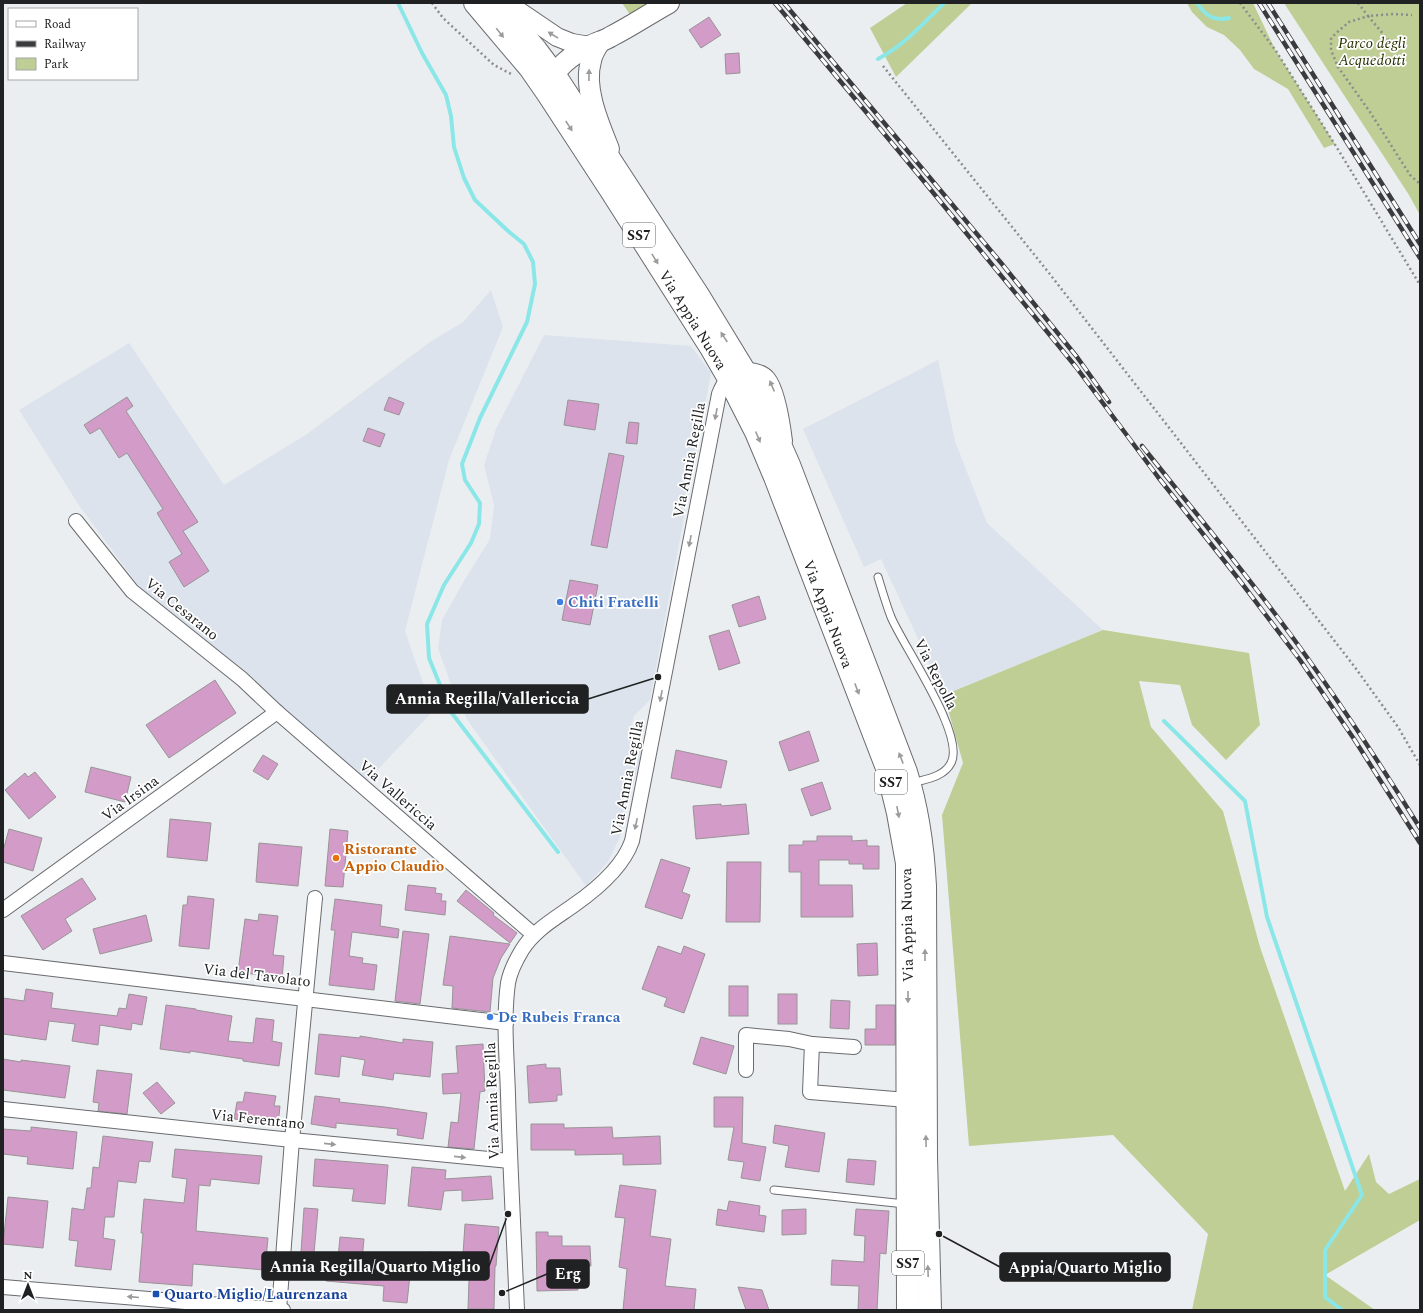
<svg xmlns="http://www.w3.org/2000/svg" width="1423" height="1313" font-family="Spectral,serif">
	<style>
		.built { fill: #dce3ed }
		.green { fill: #bece94 }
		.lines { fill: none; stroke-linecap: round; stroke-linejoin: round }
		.stream { stroke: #8be7e7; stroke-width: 4 }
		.building { fill: #d39bc7; stroke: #989497 }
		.service-casing { stroke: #696b6f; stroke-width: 9 }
		.minor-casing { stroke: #696b6f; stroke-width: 16 }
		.tertiary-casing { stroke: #696b6f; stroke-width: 20 }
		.secondary-casing { stroke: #696b6f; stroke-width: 22 }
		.primary-casing { stroke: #696b6f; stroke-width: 24 }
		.path { stroke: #8a8c8e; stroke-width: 2.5; stroke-dasharray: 2 3; stroke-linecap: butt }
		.service { stroke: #fff; stroke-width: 7 }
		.minor { stroke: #fff; stroke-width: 14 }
		.tertiary { stroke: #fff; stroke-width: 18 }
		.secondary { stroke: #fff; stroke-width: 20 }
		.primary { stroke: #fff; stroke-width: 22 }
		.rail-casing { stroke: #393b3c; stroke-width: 4.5 }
		.rail { stroke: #fff; stroke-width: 3; stroke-dasharray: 9; stroke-linecap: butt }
		.oneway { fill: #9b9b9c }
		.shop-dot { fill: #3f7fe0; stroke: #fff; stroke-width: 1.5 }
		.food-dot { fill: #e8710a; stroke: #fff; stroke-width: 1.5 }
		.transit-dot { fill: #1a4fb4; stroke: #fff; stroke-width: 1.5 }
		.labels { text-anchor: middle; stroke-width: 3.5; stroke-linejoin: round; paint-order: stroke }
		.shield { fill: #fff; stroke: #636464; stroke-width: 1 }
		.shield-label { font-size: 14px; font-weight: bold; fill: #202122 }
		.park-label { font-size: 15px; font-style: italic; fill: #283100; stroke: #fff }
		.street-label { font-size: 15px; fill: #202122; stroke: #fff }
		.shop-label { font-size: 15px; font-weight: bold; fill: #366cbe; stroke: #fff; text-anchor: start }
		.food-label { font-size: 15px; font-weight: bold; fill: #c56008; stroke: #fff; text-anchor: start }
		.transit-label { font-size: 15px; font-weight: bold; fill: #164399; stroke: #fff; text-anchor: start }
		.leader { fill: none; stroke: #202122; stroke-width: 1.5 }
		.callout-dot { fill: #202122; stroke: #fff; stroke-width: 1.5 }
		.callout { fill: #202122; stroke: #202122; stroke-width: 1.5 }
		.callout-label { font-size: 16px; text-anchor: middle; font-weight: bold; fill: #fff }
	</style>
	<rect width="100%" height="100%" fill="#ebeef1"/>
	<g class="built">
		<polygon points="491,290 503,327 449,460 405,631 423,683 436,708 367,781 144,593 80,507 19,410 129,343 224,485 307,434 430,342 463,322"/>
		<polygon points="544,335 691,346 711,373 650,700 634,716 628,737 642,752 620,837 608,862 586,886 468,721 453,690 438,648 442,620 462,584 490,539 494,505 484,465 496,429"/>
		<polygon points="938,360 955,441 987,523 1103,630 944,695 881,559 864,567 803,429"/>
	</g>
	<g class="green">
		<polygon points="622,3 650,3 631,16"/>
		<polygon points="907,3 972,3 896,77 870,28"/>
		<polygon points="1187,3 1253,3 1276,51 1335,144 1324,148 1288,89 1254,69 1240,50 1224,35 1207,27 1192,12"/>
		<polygon points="1284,3 1420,3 1420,215 1409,195"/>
		<polygon points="1103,630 1249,653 1260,725 1226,760 1192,725 1180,685 1139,681 1151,727 1223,811 1260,947 1345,1191 1369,1154 1376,1182 1389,1194 1420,1179 1420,1220 1325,1275 1375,1310 1192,1310 1208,1234 1113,1135 969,1146 942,815 963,763 944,695"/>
	</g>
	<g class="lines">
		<g class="stream">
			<polyline points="398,3 422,53 446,95 451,116 454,147 464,178 475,200 508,231 524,244 533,262 535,284 527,322 480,418 462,464 465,480 480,503 479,524 471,543 444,585 427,624 429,658 451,712 558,852"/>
			<path d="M1197,3C1205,15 1214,22 1229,18"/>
			<path d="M878,59C904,45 923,24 944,3"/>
			<polyline points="1164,721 1245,801 1267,917 1362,1195 1325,1250 1325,1297 1342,1310"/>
		</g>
	</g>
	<g class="building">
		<polygon points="709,17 721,35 701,48 689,30"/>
		<polygon points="739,53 740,73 726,74 725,54"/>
		<polygon points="127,397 133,406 126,411 198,522 183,531 209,571 184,587 169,562 182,554 157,513 163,509 127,453 119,458 100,428 90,434 84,425"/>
		<polygon points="389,397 404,403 399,415 384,410"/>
		<polygon points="568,400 599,404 595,430 564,425"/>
		<polygon points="629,422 639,423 637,444 626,443"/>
		<polygon points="368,428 385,434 380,447 363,441"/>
		<polygon points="609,453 624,456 607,548 591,545"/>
		<polygon points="570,580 598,585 590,625 562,620"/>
		<polygon points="759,596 766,619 739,627 732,605"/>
		<polygon points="729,630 740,663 719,670 709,636"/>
		<polygon points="215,680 236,713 169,758 146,725"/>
		<polygon points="809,731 819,761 789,771 779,742"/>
		<polygon points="676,750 727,761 721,788 671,778"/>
		<polygon points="263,755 278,764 268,780 253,771"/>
		<polygon points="91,767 131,777 125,802 85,792"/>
		<polygon points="35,772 56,797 29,819 5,790 25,773 28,777"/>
		<polygon points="822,782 831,809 811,816 801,789"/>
		<polygon points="721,804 721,806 746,804 749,834 696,839 693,806"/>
		<polygon points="170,819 211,823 207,861 167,857"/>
		<polygon points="9,829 42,838 33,871 3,862 3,851"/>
		<polygon points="330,829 348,831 343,887 325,886"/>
		<polygon points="817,836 852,836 852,841 867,840 867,846 879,846 879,869 863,869 863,864 849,864 849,860 819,860 819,885 852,885 853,917 801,917 801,872 789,872 789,845 803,845 803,841 817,841"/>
		<polygon points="259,843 302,847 298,886 256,882"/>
		<polygon points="661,859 690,868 682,892 690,895 682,919 645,907"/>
		<polygon points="727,862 761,862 760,922 726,922"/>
		<polygon points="82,878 96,899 65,919 72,931 43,950 21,916"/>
		<polygon points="408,885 436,888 435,893 442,894 441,901 446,901 445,915 405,910"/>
		<polygon points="466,890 494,913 493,915 517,933 510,943 457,901"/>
		<polygon points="188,896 214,899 209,949 179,946 183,905 187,905"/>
		<polygon points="335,899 382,905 380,926 399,929 398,938 352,932 349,956 363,958 362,963 377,965 374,990 329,985 335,930 331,930"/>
		<polygon points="259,914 278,916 273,955 284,956 282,978 238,972 245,919 258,921"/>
		<polygon points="146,915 152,941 100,954 93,929"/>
		<polygon points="403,931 429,934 420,1004 395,1001"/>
		<polygon points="450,936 510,944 501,958 493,978 490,1012 452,1008 453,986 443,985"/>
		<polygon points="877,943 878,975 858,976 857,944"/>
		<polygon points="658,946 681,954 684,946 705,954 684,1013 664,1006 667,998 642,989"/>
		<rect x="729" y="986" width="19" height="30"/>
		<polygon points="26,989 53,993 51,1008 117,1016 119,1008 126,1009 129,994 147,997 142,1025 132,1023 131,1030 100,1025 98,1045 72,1041 75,1024 49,1021 46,1040 3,1034 3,998 24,1001"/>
		<rect x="778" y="994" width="19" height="30"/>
		<polygon points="831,1000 850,1001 849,1029 830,1028"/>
		<polygon points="166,1005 196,1009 196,1010 232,1016 228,1041 253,1043 256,1018 274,1020 272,1041 282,1043 279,1066 243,1061 243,1059 190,1051 190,1053 160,1049"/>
		<polygon points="876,1005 895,1005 895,1045 865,1045 865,1029 876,1029"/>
		<polygon points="319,1034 360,1038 360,1036 403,1043 403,1039 433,1042 430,1077 394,1073 393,1080 362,1075 365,1060 341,1056 339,1077 315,1074"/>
		<polygon points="701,1037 734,1046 726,1074 693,1064"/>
		<polygon points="483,1044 485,1091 480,1092 474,1149 448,1147 451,1122 458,1123 461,1093 443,1094 442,1074 458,1073 456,1046"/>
		<polygon points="3,1059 21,1062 21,1060 70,1066 65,1098 3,1090"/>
		<polygon points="546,1064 546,1068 560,1068 562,1095 557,1095 557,1101 529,1103 527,1066"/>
		<polygon points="97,1070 132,1074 127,1114 98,1111 99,1103 93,1102"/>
		<polygon points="157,1082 175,1103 161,1114 143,1093"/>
		<polygon points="245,1092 276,1096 274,1106 280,1106 278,1125 234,1119 237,1102 243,1102"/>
		<polygon points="315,1096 340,1099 339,1102 385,1107 427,1113 423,1139 397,1135 398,1129 336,1123 336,1128 311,1124"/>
		<polygon points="714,1097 743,1097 742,1143 766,1147 760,1181 741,1178 744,1162 728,1160 734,1127 714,1127"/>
		<polygon points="531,1124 564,1124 564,1128 612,1127 613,1138 660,1136 661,1164 623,1165 623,1154 575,1155 575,1150 531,1150"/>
		<polygon points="775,1125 825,1133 819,1172 785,1167 789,1146 773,1143"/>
		<polygon points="31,1127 77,1132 73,1169 27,1164 28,1157 3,1154 3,1129 31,1131"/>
		<polygon points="103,1136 153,1142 150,1162 139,1161 136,1183 118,1181 114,1217 105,1217 103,1238 115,1240 111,1270 75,1266 78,1241 69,1240 72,1208 84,1210 87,1188 91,1188 93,1167 99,1168"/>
		<polygon points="175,1149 262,1156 259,1184 211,1179 210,1186 199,1185 196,1231 268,1238 265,1270 193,1264 192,1286 139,1282 143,1233 141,1233 144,1199 184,1203 187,1179 172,1177"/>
		<polygon points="315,1159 388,1165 385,1204 352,1201 354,1189 313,1186"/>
		<polygon points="848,1159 876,1161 874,1185 846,1182"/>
		<polygon points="412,1167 446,1170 445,1179 491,1176 493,1199 462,1201 462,1190 444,1191 441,1210 408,1206"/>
		<polygon points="620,1185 656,1190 650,1236 671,1239 665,1286 696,1289 694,1310 623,1310 627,1269 619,1267 625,1218 615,1217"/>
		<polygon points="8,1197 48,1201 43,1248 3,1244"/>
		<polygon points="729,1201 760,1206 759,1215 766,1216 764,1232 716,1225 718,1209 727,1211"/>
		<polygon points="304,1208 318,1209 314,1253 301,1252"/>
		<polygon points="806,1209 806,1234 782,1235 782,1210"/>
		<polygon points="856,1209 889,1211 886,1254 880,1253 877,1310 858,1310 859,1286 831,1285 832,1260 864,1262 865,1236 854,1235"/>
		<polygon points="465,1224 499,1227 496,1266 495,1266 494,1309 468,1309 469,1279 410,1275 407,1303 383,1301 384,1286 326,1281 328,1258 338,1258 340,1237 364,1239 362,1260 386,1263 387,1253 428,1256 428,1252 463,1254"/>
		<polygon points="536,1232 548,1232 548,1236 562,1236 562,1246 590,1246 591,1266 577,1266 578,1290 537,1291"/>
		<polygon points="738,1287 762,1290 769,1310 746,1310"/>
	</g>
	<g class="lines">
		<defs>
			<g id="service">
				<path d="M878,577C882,590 886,604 891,617C903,646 966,735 951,763C944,777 926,779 912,783"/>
				<polyline points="774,1190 905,1204"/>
			</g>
			<g id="minor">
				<polyline points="76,521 132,591 242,679 277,712 534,935"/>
				<polyline points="3,910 277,712"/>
				<polyline points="3,963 506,1023"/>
				<polyline points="854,1047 812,1044 810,1092 907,1100"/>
				<polyline points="746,1070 746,1035 789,1039 812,1044"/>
				<polyline points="3,1109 292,1140 510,1161"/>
				<polyline points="3,1287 283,1310"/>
				<polyline points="279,1310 292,1140 315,898"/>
				<path d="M517,1310C514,1238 510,1167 508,1095C507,1059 503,1020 508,983C510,972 516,960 522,950C534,930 556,918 574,905C597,889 623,867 632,841L719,394C724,382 731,370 745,370C753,370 763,372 768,378C778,390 783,425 785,441"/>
			</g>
			<polyline id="tertiary" points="507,3 557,37 572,43 590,46"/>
			<g id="secondary">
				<path d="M600,42C596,48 592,54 591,61C583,88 599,124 609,149"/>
				<path d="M548,89C552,69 573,54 590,46C596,42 604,41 610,37C630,27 649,14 669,3"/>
			</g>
			<g id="primary">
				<polyline points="475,3 530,68 548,94 612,192 710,346 728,377 756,432 775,477 887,768 898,813 907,863 908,1310"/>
				<path d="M496,3L536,50L554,74L698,295L756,390L789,465L906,772C918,810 923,847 925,886L926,1157L930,1310"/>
			</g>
		</defs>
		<use href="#service" class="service-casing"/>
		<use href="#minor" class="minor-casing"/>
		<use href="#tertiary" class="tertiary-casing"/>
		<use href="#secondary" class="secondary-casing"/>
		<use href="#primary" class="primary-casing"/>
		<g class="path">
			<polyline points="432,3 443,18 494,65 513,75"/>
			<polyline points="1240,3 1276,51 1339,151 1420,285"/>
			<polyline points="1358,3 1368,16 1349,22 1335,34 1331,39 1331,50 1338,67 1370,112 1410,175 1420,184"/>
			<polyline points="1395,48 1368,16 1393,14 1412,15"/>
			<polyline points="883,66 1049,273 1354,666 1398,727 1420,765"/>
		</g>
		<use href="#service" class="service"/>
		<use href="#minor" class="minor"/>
		<use href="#tertiary" class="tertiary"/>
		<use href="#secondary" class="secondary"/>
		<use href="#primary" class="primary"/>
		<defs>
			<g id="rail">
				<polyline points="775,3 917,173 1076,367 1158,477 1237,577 1300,660 1354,739 1420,843"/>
				<polyline points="784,3 1002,264 1077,357 1109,402"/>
				<polyline points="1259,3 1420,258"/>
				<polyline points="1268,3 1420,244"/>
				<path d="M1142,446C1183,497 1224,547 1263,598C1320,672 1371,749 1420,828"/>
			</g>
		</defs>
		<use href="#rail" class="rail-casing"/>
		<use href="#rail" class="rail"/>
	</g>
	<defs><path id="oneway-solid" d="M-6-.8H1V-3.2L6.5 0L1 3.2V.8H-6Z"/></defs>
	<g class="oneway">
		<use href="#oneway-solid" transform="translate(500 33) rotate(51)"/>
		<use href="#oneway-solid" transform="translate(553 35) rotate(-148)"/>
		<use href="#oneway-solid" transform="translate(589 75) rotate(-89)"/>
		<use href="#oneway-solid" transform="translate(569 126) rotate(57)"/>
		<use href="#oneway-solid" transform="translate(655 259) rotate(58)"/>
		<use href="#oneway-solid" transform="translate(724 337) rotate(-123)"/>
		<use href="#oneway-solid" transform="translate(772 386) rotate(-113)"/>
		<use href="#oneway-solid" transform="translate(716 414) rotate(101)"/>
		<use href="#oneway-solid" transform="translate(758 437) rotate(67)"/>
		<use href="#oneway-solid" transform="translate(690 541) rotate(101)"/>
		<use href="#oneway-solid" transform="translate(857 689) rotate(69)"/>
		<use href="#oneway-solid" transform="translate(661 696) rotate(101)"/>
		<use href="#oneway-solid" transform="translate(901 758) rotate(-111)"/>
		<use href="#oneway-solid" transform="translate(898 812) rotate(79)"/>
		<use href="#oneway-solid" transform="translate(636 824) rotate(102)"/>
		<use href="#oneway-solid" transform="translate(925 955) rotate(-90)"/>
		<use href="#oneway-solid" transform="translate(908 997) rotate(90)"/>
		<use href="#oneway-solid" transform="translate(926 1141) rotate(-91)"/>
		<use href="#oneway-solid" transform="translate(330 1144) rotate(6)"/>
		<use href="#oneway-solid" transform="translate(460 1157) rotate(6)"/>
		<use href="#oneway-solid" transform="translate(928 1271) rotate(-92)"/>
		<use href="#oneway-solid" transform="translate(133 1297) rotate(-175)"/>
	</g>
	<g class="shop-dot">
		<circle cx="560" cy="602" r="4"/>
		<circle cx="490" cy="1017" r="4"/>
	</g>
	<circle class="food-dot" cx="336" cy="858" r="4"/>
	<rect class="transit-dot" x="152" y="1290" width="8" height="8" rx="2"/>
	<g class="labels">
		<g class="shield">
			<rect x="623" y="223" width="32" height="24" rx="3"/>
			<rect x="875" y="770" width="32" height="24" rx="3"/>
			<rect x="892" y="1251" width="32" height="24" rx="3"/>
		</g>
		<g class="shield-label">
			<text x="639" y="240">SS7</text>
			<text x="891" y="787">SS7</text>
			<text x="908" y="1268">SS7</text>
		</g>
		<g class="park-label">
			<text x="1372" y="48">Parco degli<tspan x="1372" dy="17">Acquedotti</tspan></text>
		</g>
		<g class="street-label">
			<text transform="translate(693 320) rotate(58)" y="5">Via Appia Nuova</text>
			<text transform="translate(689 460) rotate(-79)" y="5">Via Annia Regilla</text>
			<text transform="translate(182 609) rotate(39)" y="5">Via Cesarano</text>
			<text transform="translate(828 614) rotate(69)" y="5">Via Appia Nuova</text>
			<text transform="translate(936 674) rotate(63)" y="5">Via Repolla</text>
			<text transform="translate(627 778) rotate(-79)" y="5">Via Annia Regilla</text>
			<text transform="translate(398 795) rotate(41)" y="5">Via Vallericcia</text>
			<text transform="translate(130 798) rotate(-36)" y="5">Via Irsina</text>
			<text transform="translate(907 925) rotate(-91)" y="5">Via Appia Nuova</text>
			<text transform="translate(257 975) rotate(7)" y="5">Via del Tavolato</text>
			<text transform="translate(492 1101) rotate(-92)" y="5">Via Annia Regilla</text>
			<text transform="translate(258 1119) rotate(6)" y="5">Via Ferentano</text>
		</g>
		<g class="shop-label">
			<text x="568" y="607">Chiti Fratelli</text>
			<text x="498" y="1022">De Rubeis Franca</text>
		</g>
		<g class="food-label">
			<text x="344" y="854">Ristorante<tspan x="344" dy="17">Appio Claudio</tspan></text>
		</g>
		<g class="transit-label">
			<text x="164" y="1299">Quarto Miglio/Laurenzana</text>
		</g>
	</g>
	<path class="leader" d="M658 677L588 699M508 1214L489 1266M939 1234L1000 1267M502 1293L547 1274"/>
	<g class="callout-dot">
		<circle cx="658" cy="677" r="4"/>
		<circle cx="508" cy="1214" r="4"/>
		<circle cx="939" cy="1234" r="4"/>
		<circle cx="502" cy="1293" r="4"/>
	</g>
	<g class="callout">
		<rect x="387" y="685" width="201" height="28" rx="4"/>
		<rect x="262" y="1252" width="227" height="28" rx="4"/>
		<rect x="1000" y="1253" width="170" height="28" rx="4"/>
		<rect x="547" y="1260" width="42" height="28" rx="4"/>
	</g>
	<g class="callout-label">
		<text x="487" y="704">Annia Regilla/Vallericcia</text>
		<text x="375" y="1272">Annia Regilla/Quarto Miglio</text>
		<text x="1085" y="1273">Appia/Quarto Miglio</text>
		<text x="568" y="1279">Erg</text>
	</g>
	<rect width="1423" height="1313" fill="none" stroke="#202122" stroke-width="8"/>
	<rect x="8" y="8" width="130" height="72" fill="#ffffff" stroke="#a6a6a7"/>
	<rect x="16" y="21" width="20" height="6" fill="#ffffff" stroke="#a6a6a7"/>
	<text x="44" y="28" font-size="12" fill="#202122">Road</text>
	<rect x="16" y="41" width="20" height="6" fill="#393b3c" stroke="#a6a6a7"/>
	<text x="44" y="48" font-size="12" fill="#202122">Railway</text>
	<rect x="16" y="58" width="20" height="12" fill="#bece94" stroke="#a6a6a7"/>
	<text x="44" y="68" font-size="12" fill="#202122">Park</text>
	<g transform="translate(28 1285)" stroke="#ffffff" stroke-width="3" paint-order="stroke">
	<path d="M0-3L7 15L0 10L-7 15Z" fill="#202122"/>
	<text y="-6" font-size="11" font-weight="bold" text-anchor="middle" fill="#202122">N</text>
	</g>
</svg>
